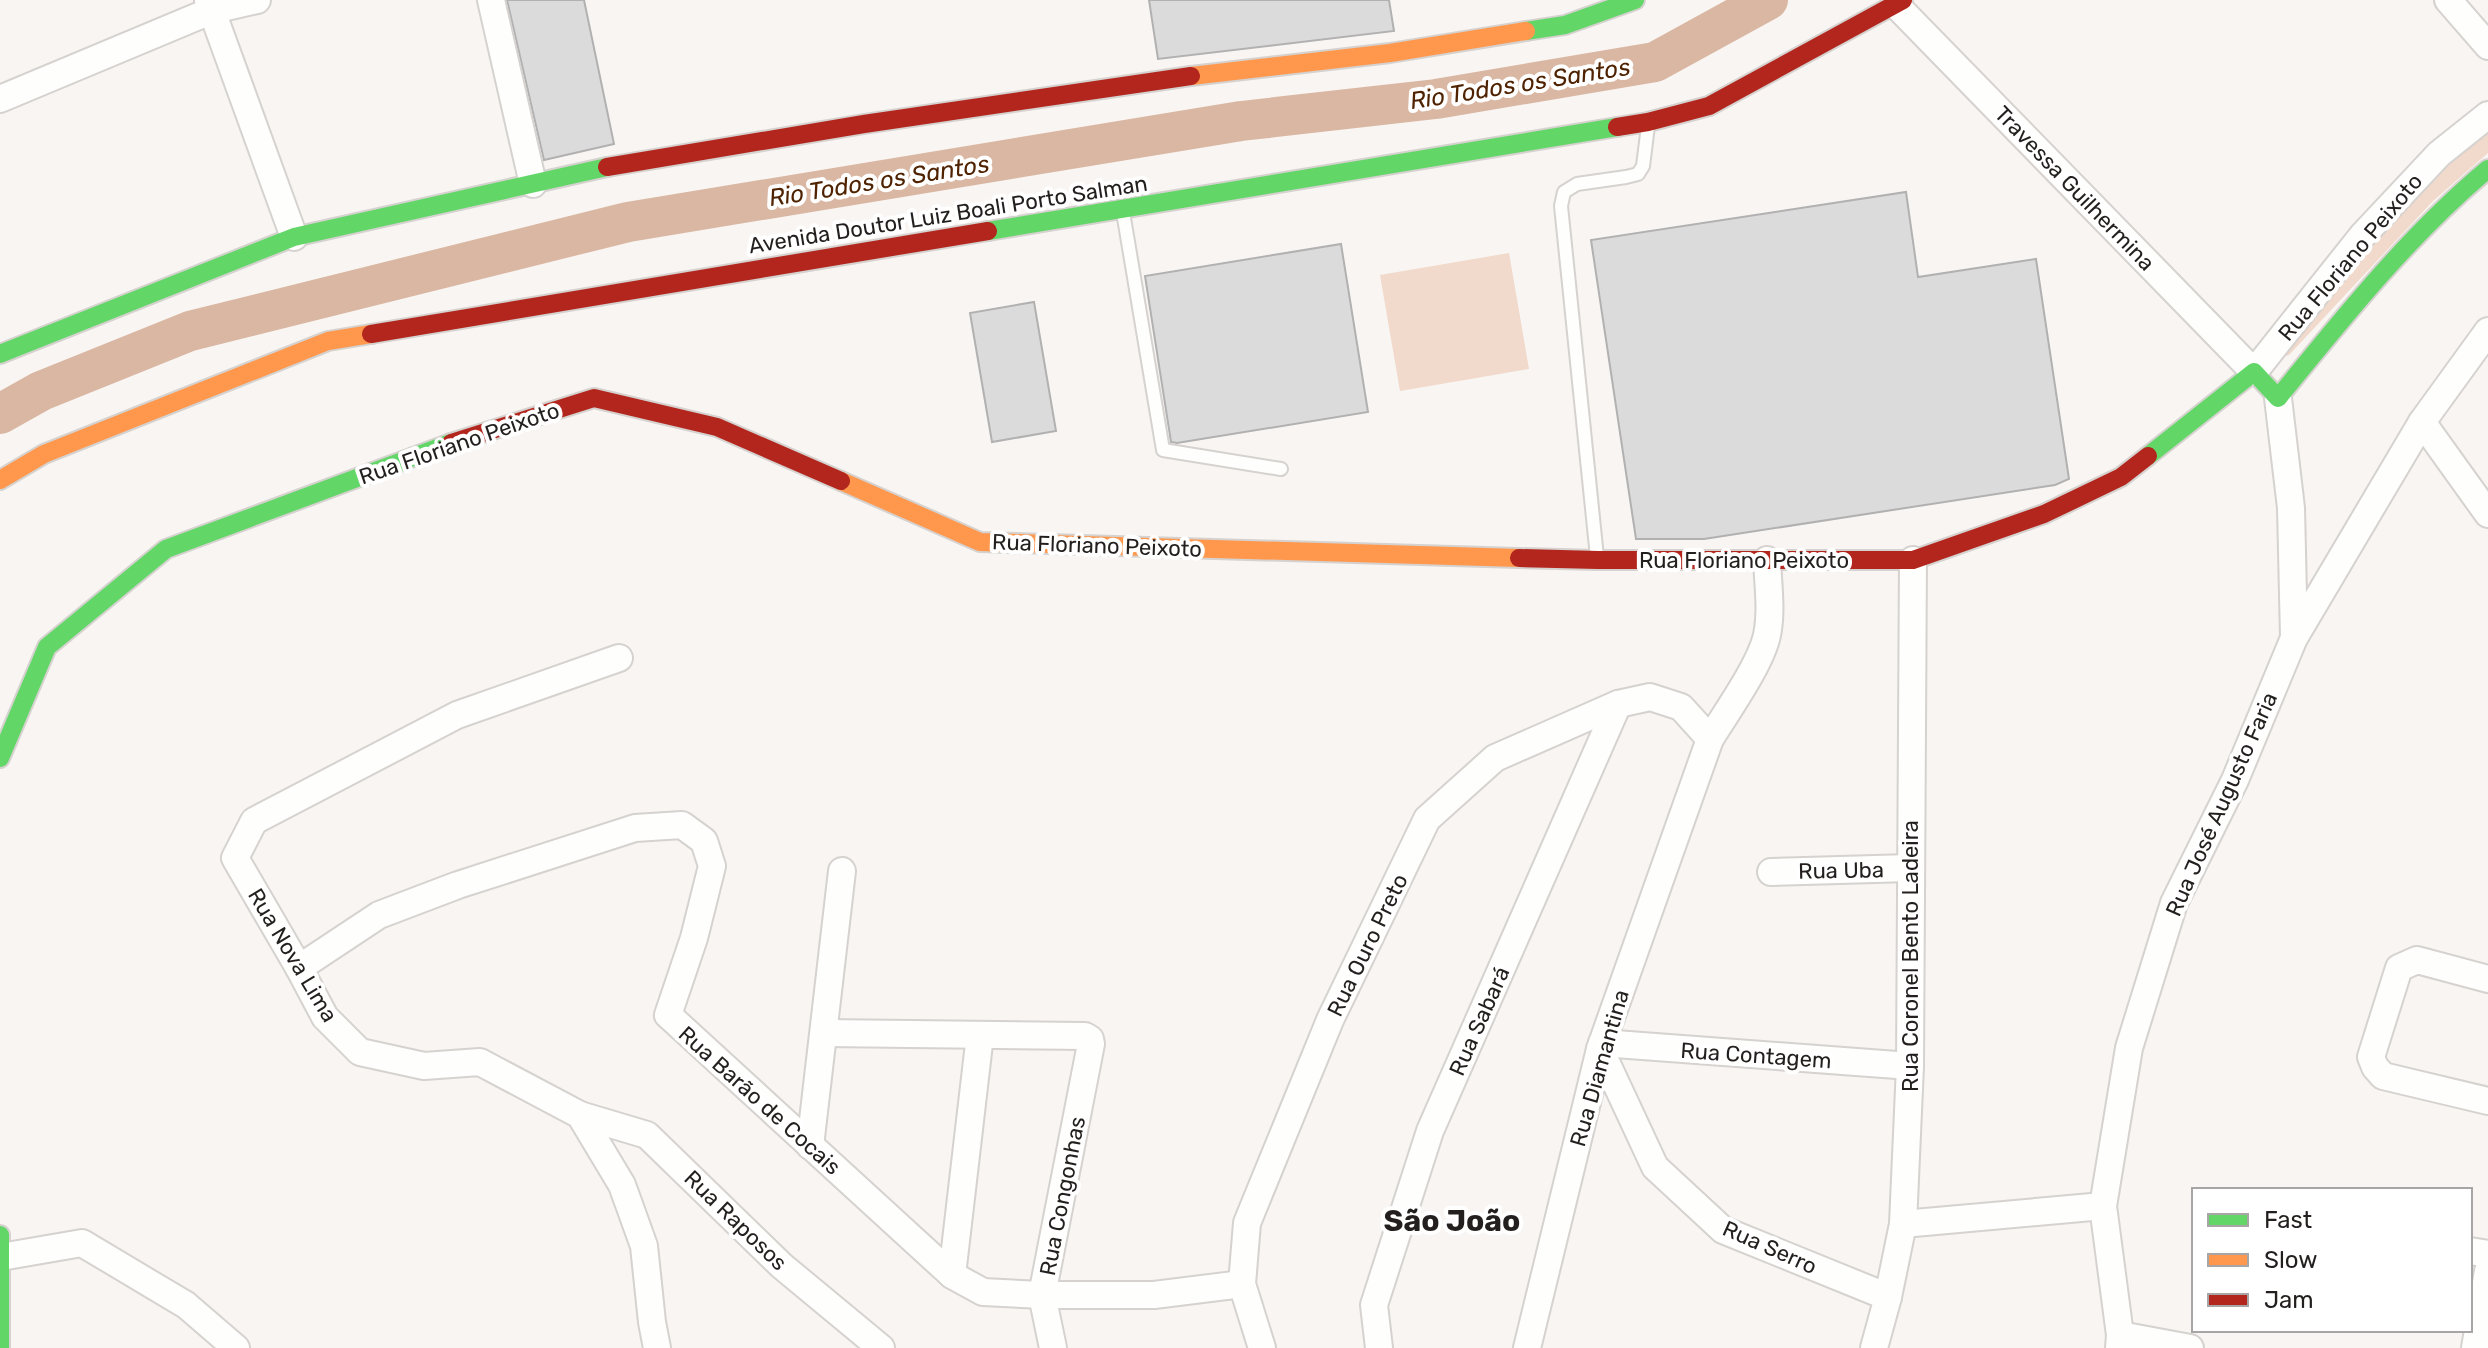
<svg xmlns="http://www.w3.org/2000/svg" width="2488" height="1348" font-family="Rubik,sans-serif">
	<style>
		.green { fill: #f1d9cb }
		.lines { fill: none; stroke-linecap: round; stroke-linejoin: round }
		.river { stroke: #d9b7a3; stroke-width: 40 }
		.building { fill: #dcdbdb; stroke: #b2b1b1; stroke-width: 2 }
		.lane-casing { stroke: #d5d2cf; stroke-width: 16 }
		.street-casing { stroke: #d5d2cf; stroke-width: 30 }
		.fast-casing { stroke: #d5d2cf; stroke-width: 22 }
		.slow-casing { stroke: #d5d2cf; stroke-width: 22 }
		.jam-casing { stroke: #d5d2cf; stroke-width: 22 }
		.lane { stroke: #fefefd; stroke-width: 12 }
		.street { stroke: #fefefd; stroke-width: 26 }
		.fast { stroke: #63d668; stroke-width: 18 }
		.slow { stroke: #ff974d; stroke-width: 18 }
		.jam { stroke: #b3261e; stroke-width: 18 }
		.labels { text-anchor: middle; stroke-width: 8; stroke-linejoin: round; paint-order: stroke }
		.street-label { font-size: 22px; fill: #221f1e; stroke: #fff }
		.water-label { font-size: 24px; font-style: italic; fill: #4f2302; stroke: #fff }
		.district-label { font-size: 30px; font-weight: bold; fill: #221f1e; stroke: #fff }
	</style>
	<rect width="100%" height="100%" fill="#f9f5f2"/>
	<g class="green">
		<polygon points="2488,125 2488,153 2433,201 2289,355 2267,363 2421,185"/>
		<polygon points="1509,253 1529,369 1400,391 1380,275"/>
	</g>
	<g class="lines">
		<polyline class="river" points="0,414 41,391 190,331 628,222 1241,121 1436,99 1655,62 1768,0"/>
	</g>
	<g class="building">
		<polygon points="507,0 584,0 614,144 544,160"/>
		<polygon points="1149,0 1389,0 1394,31 1158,59"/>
		<polygon points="1906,192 1918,277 2036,259 2069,479 2055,485 1704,539 1636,539 1591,240"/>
		<polygon points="1341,244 1368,412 1177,443 1171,442 1145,276"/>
		<polygon points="1034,302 1056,431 992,442 970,313"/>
	</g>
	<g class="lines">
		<defs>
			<g id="lane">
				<polyline points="1123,212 1163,450 1281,469"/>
				<polyline points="1597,557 1561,206 1564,192 1577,184 1626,177 1638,174 1643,166 1648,126"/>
			</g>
			<g id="street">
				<polyline points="208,0 294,237"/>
				<polyline points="491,0 533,184"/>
				<polyline points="2448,0 2488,46"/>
				<polyline points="1896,5 2254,372 2362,236 2439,154 2488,115"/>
				<polyline points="0,99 213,10 257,0"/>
				<polyline points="2278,398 2291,508 2294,638"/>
				<polyline points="2422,422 2488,514"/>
				<polyline points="619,658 457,715 254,821 235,858 299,968 325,1017 360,1052 424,1066 480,1062 580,1115 622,1185 644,1246 652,1322 657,1348"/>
				<path d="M1710,739C1726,713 1761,664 1767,635C1772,611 1768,584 1767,560"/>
				<polyline points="1771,872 1910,868"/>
				<polyline points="299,968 379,915 458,885 635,828 682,825 704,841 712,866 694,938 668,1015 952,1275 983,1292 1042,1295 1154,1295 1242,1284"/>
				<polyline points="2488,979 2417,960 2399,968 2371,1057 2375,1067 2383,1076 2488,1101"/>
				<polyline points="824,1033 1085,1036 1090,1039 1091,1044 1042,1295 1053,1348"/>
				<polyline points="1602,1043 1910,1066"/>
				<polyline points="1600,1049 1655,1167 1723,1230 1888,1297"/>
				<polyline points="580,1115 647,1135 782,1266 881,1348"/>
				<polyline points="810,1146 842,871"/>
				<polyline points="1903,1224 2103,1206"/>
				<polyline points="2470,1251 2488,1254"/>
				<polyline points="1,1257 82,1243 186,1305 236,1348"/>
				<polyline points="952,1275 980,1035"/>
				<polyline points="2120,1335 2190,1348"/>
				<polyline points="1262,1348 1242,1284 1247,1223 1330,1020 1427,819 1495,758 1618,704 1650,697 1681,707 1710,739 1600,1049 1527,1348"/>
				<polyline points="1379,1348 1374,1305 1430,1131 1618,704"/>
				<polyline points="1874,1348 1888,1297 1903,1224 1910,1066 1913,560"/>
				<polyline points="2119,1348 2120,1335 2103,1206 2129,1048 2174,903 2235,780 2294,638 2422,422 2488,331"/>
				<polyline points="2475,1348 2488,1271"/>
			</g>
			<g id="fast">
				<polyline points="1526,31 1565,25 1635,0"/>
				<polyline points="988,231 1617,127"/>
				<polyline points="0,354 294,237 607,167"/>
				<path d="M2148,456L2254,372L2278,398C2342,319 2410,234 2488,169"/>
				<polyline points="0,758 47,647 166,549 451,443"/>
				<polyline points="0,1235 0,1348"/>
			</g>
			<g id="slow">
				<polyline points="1191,76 1390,53 1526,31"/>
				<polyline points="0,480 44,454 328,341 371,334"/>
				<polyline points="841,481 980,542 1519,558"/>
			</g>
			<g id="jam">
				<polyline points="1617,127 1648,122 1709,106 1903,0"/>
				<polyline points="607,167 864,124 1191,76"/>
				<polyline points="371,334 988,231"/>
				<polyline points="451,443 594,398 717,427 841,481"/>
				<polyline points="1519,558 1598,560 1913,560 2044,514 2121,477 2148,456"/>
			</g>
		</defs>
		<use href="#lane" class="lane-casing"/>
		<use href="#street" class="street-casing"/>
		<use href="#fast" class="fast-casing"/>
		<use href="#slow" class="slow-casing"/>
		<use href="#jam" class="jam-casing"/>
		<use href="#lane" class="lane"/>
		<use href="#street" class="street"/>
		<use href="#fast" class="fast"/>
		<use href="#slow" class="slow"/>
		<use href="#jam" class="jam"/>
	</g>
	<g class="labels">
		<g class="street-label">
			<text transform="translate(2075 188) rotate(46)" y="8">Travessa Guilhermina</text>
			<text transform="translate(948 214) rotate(-9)" y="8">Avenida Doutor Luiz Boali Porto Salman</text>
			<text transform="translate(2350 257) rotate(-50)" y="8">Rua Floriano Peixoto</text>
			<text transform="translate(459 443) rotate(-19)" y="8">Rua Floriano Peixoto</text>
			<text transform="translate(1097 545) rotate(2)" y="8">Rua Floriano Peixoto</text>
			<text x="1744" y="568">Rua Floriano Peixoto</text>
			<text transform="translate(2221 804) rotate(-66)" y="8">Rua José Augusto Faria</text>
			<text transform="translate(1841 870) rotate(-1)" y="8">Rua Uba</text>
			<text transform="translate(1367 945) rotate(-64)" y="8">Rua Ouro Preto</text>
			<text transform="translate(293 955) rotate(59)" y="8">Rua Nova Lima</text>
			<text transform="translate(1910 956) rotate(-90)" y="8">Rua Coronel Bento Ladeira</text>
			<text transform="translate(1479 1021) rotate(-66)" y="8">Rua Sabará</text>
			<text transform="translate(1756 1055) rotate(4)" y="8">Rua Contagem</text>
			<text transform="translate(1599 1068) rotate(-74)" y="8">Rua Diamantina</text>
			<text transform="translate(760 1100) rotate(42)" y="8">Rua Barão de Cocais</text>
			<text transform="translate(1062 1196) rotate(-79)" y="8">Rua Congonhas</text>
			<text transform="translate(736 1220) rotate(44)" y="8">Rua Raposos</text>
			<text transform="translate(1770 1247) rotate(24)" y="8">Rua Serro</text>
		</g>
		<g class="water-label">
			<text transform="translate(1520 84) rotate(-9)" y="8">Rio Todos os Santos</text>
			<text transform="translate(879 181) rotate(-9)" y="8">Rio Todos os Santos</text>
		</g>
		<g class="district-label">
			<text x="1452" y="1231">São João</text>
		</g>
	</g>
	<rect x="2192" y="1188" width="280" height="144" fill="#ffffff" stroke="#a7a5a5" stroke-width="2"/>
	<rect x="2208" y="1214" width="40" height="12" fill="#63d668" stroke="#a7a5a5" stroke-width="2"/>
	<text x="2264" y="1228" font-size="24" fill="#221f1e">Fast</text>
	<rect x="2208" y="1254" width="40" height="12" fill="#ff974d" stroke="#a7a5a5" stroke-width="2"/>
	<text x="2264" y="1268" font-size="24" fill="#221f1e">Slow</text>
	<rect x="2208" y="1294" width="40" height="12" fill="#b3261e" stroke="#a7a5a5" stroke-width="2"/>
	<text x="2264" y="1308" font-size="24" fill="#221f1e">Jam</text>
</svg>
